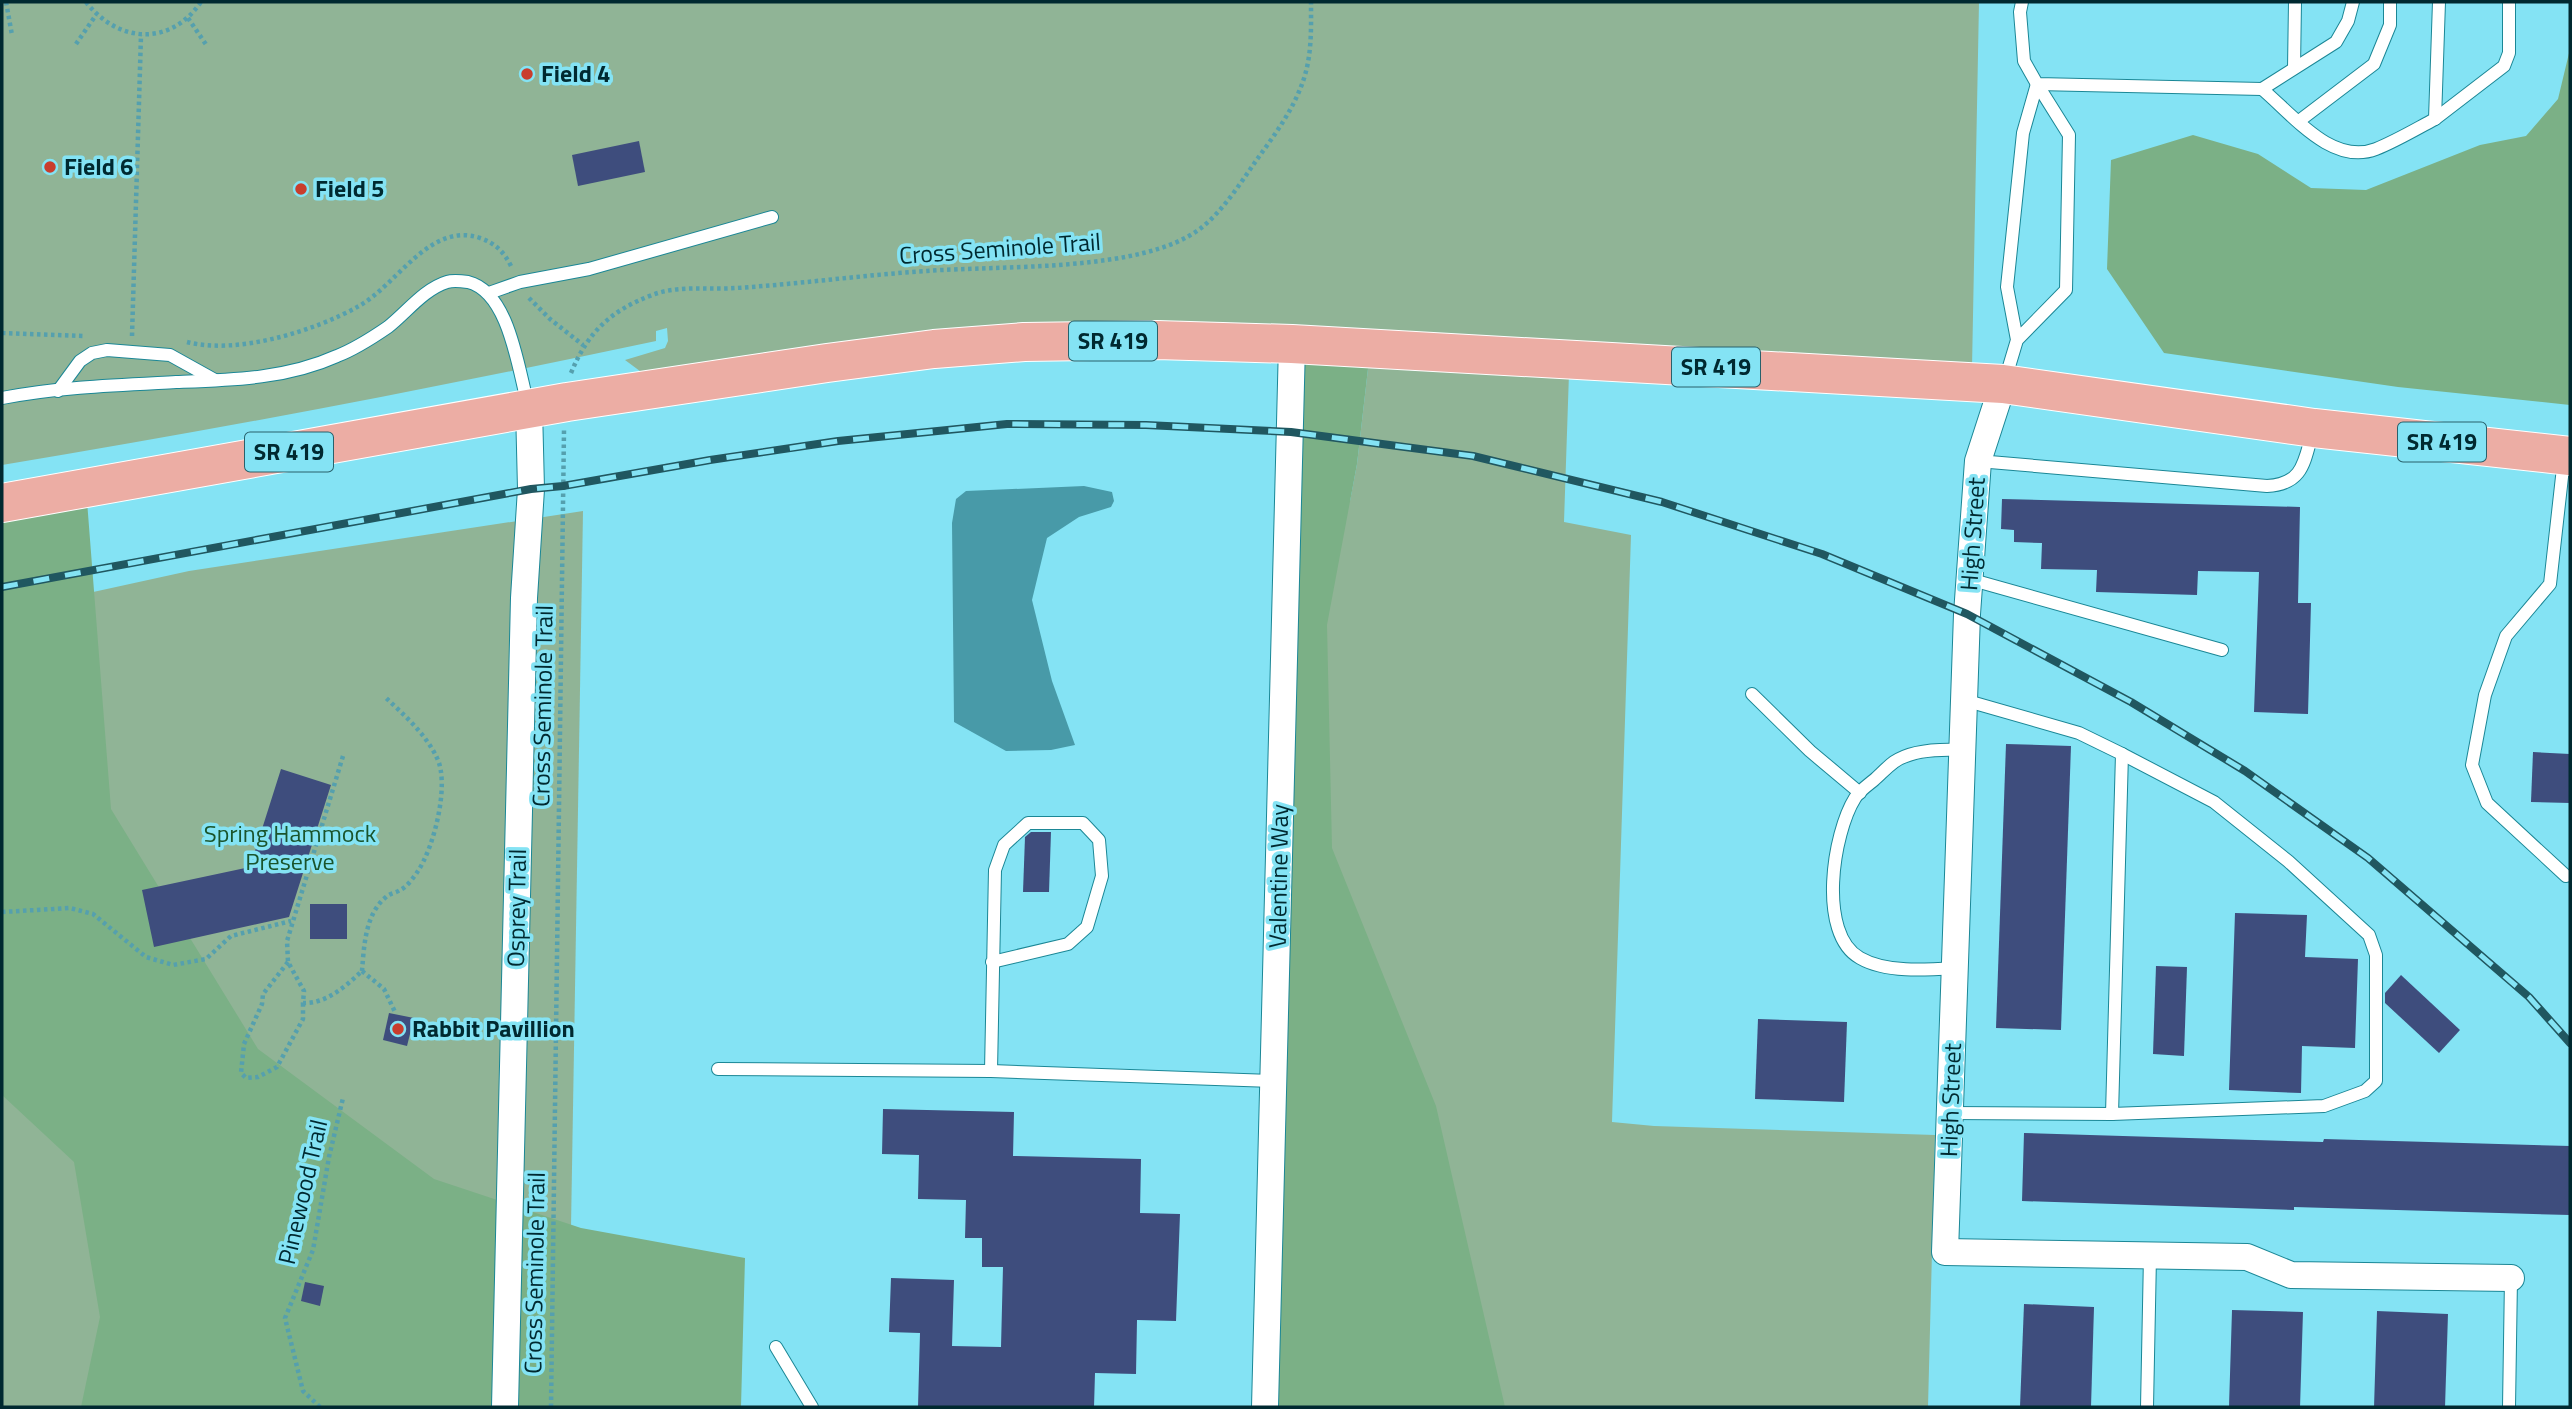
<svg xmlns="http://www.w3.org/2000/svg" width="2572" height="1409" font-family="'Titillium Web',sans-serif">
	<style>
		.green { fill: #90b496 }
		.forest { fill: #7bb086 }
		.water { fill: #489aa8 }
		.building { fill: #3e4d7d }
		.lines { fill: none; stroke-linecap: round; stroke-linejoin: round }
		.lane-casing { stroke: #1b8796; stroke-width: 14 }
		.street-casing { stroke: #1b8796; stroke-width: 28 }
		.primary-casing { stroke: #fff; stroke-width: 40 }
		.path { stroke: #55a0ae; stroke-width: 4.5; stroke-dasharray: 3.5 3.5; stroke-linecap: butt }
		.lane { stroke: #fff; stroke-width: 12 }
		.street { stroke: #fff; stroke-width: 26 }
		.primary { stroke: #ecada4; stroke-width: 38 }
		.rail-casing { stroke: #205760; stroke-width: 8 }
		.rail { stroke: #84e3f4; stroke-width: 5; stroke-dasharray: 16; stroke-linecap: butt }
		.poi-dot { fill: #c93d2d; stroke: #84e3f4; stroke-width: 2.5 }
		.labels { text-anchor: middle; stroke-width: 7; stroke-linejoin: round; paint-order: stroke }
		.shield { fill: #84e3f4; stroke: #28616b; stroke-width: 2 }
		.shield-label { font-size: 23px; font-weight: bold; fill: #002930 }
		.poi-label { font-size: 24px; font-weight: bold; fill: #002930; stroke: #84e3f4; text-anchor: start }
		.street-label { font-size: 24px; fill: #002930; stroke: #84e3f4 }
		.park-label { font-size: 24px; fill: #1a542c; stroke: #84e3f4 }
	</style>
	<rect width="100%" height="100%" fill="#84e3f4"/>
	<g class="green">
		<path d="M2,2H1979L1972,368L1292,332L648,377L625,360L665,348L668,341L667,328L656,331V341C439,387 221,429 2,465Z"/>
		<polygon points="1369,360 1569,373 1564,522 1631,535 1612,1122 1654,1126 1935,1135 1928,1407 1290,1407 1315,499 1350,501 1357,464"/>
		<polygon points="583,511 568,1407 2,1407 2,612 189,571"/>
	</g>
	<g class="forest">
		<polygon points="2570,49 2570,405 2398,387 2164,353 2107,269 2111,160 2193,135 2258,154 2311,188 2366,190 2480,145 2526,136 2558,99"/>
		<polygon points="1292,356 1369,360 1357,464 1327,625 1332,848 1436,1106 1505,1407 1268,1407"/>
		<polygon points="87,501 111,809 258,1049 434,1179 581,1228 745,1258 741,1407 81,1407 100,1317 74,1162 2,1095 2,516"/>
	</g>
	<polygon class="water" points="1084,486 1112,492 1114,501 1111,507 1079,517 1047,538 1032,600 1052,681 1075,745 1051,750 1006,751 954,722 952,523 956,499 966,491"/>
	<g class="building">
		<polygon points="639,141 645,172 578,186 572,155"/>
		<polygon points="2002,499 2300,507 2298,603 2311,603 2308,714 2254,712 2259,572 2198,571 2197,595 2096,592 2097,570 2041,569 2042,543 2014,542 2014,530 2001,529"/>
		<polygon points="2006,744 2071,746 2061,1030 1996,1028"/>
		<polygon points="2533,752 2570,754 2570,803 2531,802"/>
		<polygon points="281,769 331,785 289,917 154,947 142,890 250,867"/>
		<polygon points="1031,832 1051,832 1049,892 1023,892 1025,837"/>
		<rect x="310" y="904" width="37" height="35"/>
		<polygon points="2235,913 2307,915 2305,957 2358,959 2355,1048 2302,1046 2301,1093 2229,1090"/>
		<polygon points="2156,966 2187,967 2184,1056 2153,1054"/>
		<polygon points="2401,975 2460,1030 2439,1053 2385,1003 2385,993"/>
		<polygon points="389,1013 414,1018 407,1046 383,1040"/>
		<polygon points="1758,1019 1847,1022 1844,1102 1755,1099"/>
		<polygon points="883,1109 1014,1112 1013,1156 1141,1159 1140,1213 1180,1214 1176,1321 1137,1320 1136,1374 1095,1373 1094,1407 918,1407 920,1333 889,1332 891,1278 954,1280 952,1346 1001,1347 1003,1267 982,1267 982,1238 965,1238 966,1200 918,1199 919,1155 882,1154"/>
		<polygon points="2024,1133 2323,1142 2324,1139 2570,1146 2570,1215 2294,1207 2294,1210 2022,1201"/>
		<polygon points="305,1282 324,1286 320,1306 301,1301"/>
		<polygon points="2024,1304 2094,1307 2091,1407 2020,1407"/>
		<polygon points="2232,1310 2303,1312 2300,1407 2229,1407"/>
		<polygon points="2377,1311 2448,1314 2445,1407 2374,1407"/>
	</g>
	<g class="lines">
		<defs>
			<g id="lane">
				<polyline points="2022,2 2020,12 2024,61 2037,84 2262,89 2336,42 2348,21 2353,2"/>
				<polyline points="2294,68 2295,2"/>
				<path d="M2262,89C2293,115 2332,166 2376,149C2396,141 2416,129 2435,119L2439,2"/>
				<polyline points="2435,119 2504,66 2509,53 2509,2"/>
				<polyline points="2299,121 2374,64 2390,25 2390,2"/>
				<polyline points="489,293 520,282 589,269 772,217"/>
				<polyline points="2005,380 2017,340 2066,290 2069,135 2037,84 2023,133 2007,287 2017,340"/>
				<polyline points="58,391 80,361 92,353 107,350 170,355 215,380"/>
				<path d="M2,398C59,387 118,385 176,382C231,380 286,379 337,356C355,349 372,338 388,327C406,313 424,289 447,282C453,280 461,281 468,282C509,292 518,368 528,405"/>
				<polyline points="2564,459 2550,584 2506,636 2485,695 2472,765 2487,803 2566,876"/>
				<path d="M1978,461L2267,486C2304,484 2304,461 2313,431"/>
				<polyline points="1969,579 2222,650"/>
				<polyline points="1752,694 1810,751 1860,793"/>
				<path d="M1955,968C1926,970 1886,973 1860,958C1817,934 1833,833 1855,798C1859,791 1868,785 1874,780C1881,774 1887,767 1894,762C1911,750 1942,749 1962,750"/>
				<polyline points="718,1069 991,1071 1274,1081"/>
				<polyline points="991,1071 995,870 1004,845 1028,823 1083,823 1099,840 1102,876 1087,927 1068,944 992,962"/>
				<polyline points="1950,1113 2112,1114 2122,754 2079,733 1964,700"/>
				<polyline points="2112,1114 2324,1106 2365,1091 2376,1081 2376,955 2369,935 2288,861 2214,802 2122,754"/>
				<polyline points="776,1347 812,1407"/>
				<polyline points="2147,1407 2150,1256"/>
				<polyline points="2509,1407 2511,1278"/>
			</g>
			<g id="street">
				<polyline points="2003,384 1978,461 1967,614 1945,1252 2247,1257 2291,1275 2511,1278"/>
				<polyline points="505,1407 524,598 531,489 529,408"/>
				<polyline points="1265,1407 1292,344"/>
			</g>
			<polyline id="primary" points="2,503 567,402 827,363 934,349 1024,342 1157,340 1292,344 2003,384 2314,428 2570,456"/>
		</defs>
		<use href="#lane" class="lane-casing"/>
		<use href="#street" class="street-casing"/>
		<use href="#primary" class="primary-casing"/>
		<g class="path">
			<polyline points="6,2 12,35"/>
			<path d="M86,2C118,43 170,47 201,2"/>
			<polyline points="188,18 207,46"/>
			<polyline points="76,44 96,15"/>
			<polyline points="529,298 550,319 583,345"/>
			<polyline points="2,333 85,336"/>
			<polyline points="132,336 141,35"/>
			<path d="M187,342C237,355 315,331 359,306C397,285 430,221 480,238C495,243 504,252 511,266"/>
			<path d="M571,373C588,332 610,311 652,295C678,285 709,290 736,288C800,284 863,275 927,271C1000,265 1143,273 1201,228C1224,210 1241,182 1258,158C1276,133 1296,106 1305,75C1312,51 1311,26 1311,2"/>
			<path d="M343,756L287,941L288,962L304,991L303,1003C326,1004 346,986 362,971"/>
			<polyline points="2,912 70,908 93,914 146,957 173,965 206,959 231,936 291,921"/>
			<polyline points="288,962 263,994 262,1004 244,1044 241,1073 246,1078 258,1077 277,1067 303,1019 303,1003"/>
			<path d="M362,971C364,947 365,914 386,897C390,893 396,893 400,890C407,887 414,877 418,871C434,847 450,784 437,758C426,734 403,714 385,697"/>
			<polyline points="362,971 384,989 395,1012"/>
			<polyline points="320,1407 303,1391 285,1318 313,1250 329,1157 343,1098"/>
			<polyline points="551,1407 564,430"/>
		</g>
		<use href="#lane" class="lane"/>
		<use href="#street" class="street"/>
		<use href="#primary" class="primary"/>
		<defs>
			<polyline id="rail" points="2,587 531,489 563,486 710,460 838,441 1007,424 1146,425 1291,432 1473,456 1662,502 1822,554 1967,614 2131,702 2245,771 2368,858 2529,997 2570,1043"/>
		</defs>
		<use href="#rail" class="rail-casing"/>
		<use href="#rail" class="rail"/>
	</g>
	<g class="poi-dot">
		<circle cx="527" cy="74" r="7"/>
		<circle cx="50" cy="167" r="7"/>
		<circle cx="301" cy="189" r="7"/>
		<circle cx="398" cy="1029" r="7"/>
	</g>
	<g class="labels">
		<g class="shield">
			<rect x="1069" y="321.5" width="88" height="39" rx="5"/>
			<rect x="1672" y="347.5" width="88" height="39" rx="5"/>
			<rect x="2398" y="422.5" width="88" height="39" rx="5"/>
			<rect x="245" y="432.5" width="88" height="39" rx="5"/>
		</g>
		<g class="shield-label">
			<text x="1113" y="349">SR 419</text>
			<text x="1716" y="375">SR 419</text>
			<text x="2442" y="450">SR 419</text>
			<text x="289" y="460">SR 419</text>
		</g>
		<g class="poi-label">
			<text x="541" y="82">Field 4</text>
			<text x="64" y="175">Field 6</text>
			<text x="315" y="197">Field 5</text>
			<text x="412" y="1037">Rabbit Pavillion</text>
		</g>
		<g class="street-label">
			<text transform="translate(1000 249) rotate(-4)" y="8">Cross Seminole Trail</text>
			<text transform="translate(1973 534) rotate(-86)" y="8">High Street</text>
			<text transform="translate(543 706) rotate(-89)" y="8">Cross Seminole Trail</text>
			<text transform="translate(1279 876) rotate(-89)" y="8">Valentine Way</text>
			<text transform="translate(517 908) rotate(-89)" y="8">Osprey Trail</text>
			<text transform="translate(1951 1100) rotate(-88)" y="8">High Street</text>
			<text transform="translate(303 1192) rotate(-77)" y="8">Pinewood Trail</text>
			<text transform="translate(535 1273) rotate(-89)" y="8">Cross Seminole Trail</text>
		</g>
		<g class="park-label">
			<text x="290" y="842">Spring Hammock<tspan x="290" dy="28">Preserve</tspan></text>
		</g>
	</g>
	<rect width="2572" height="1409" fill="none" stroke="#002930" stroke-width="7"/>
</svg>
